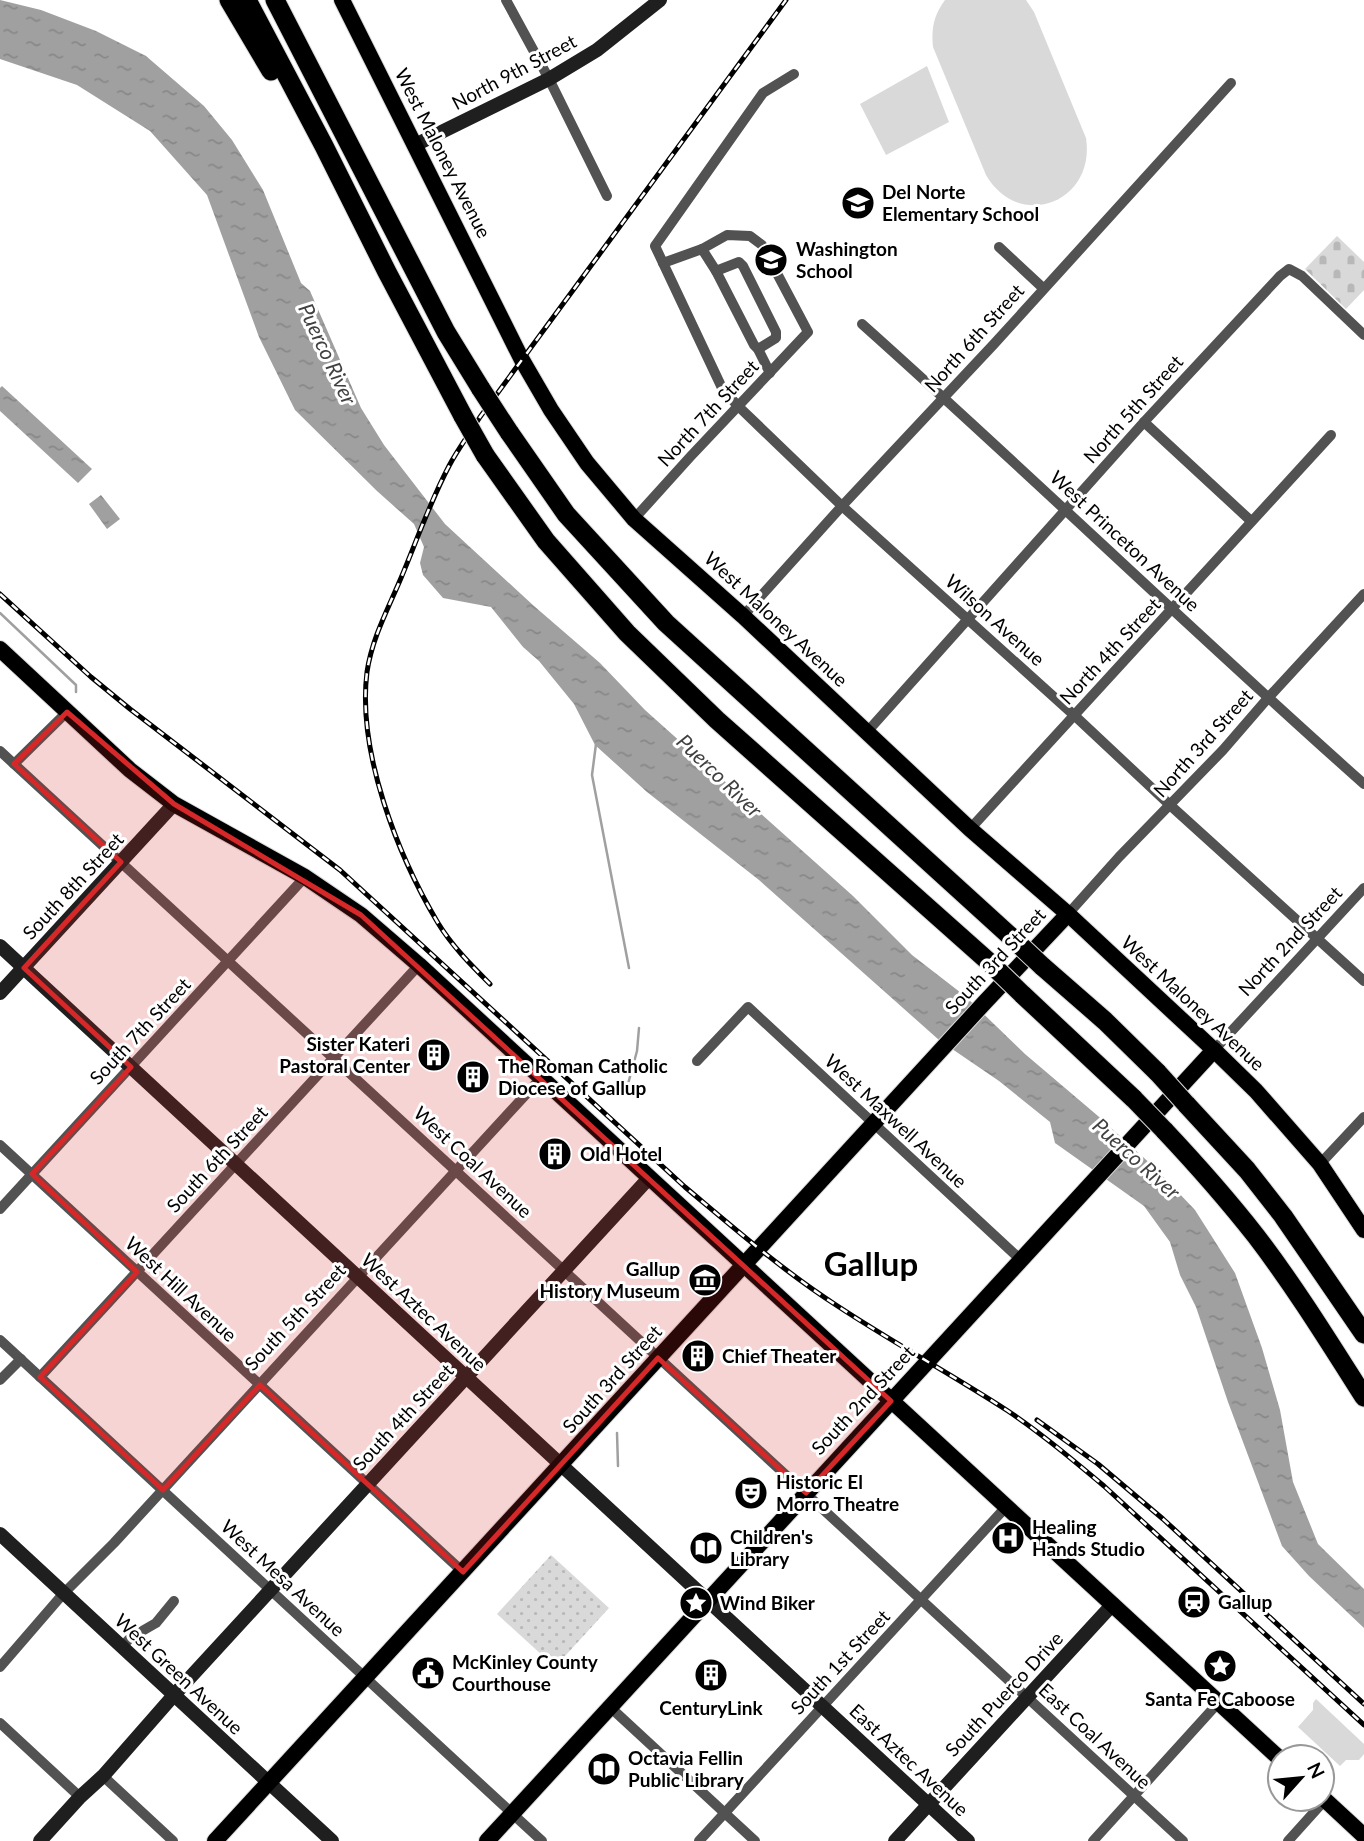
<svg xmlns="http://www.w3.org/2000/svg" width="1364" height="1841" font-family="Lato,sans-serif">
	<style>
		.grass { fill: url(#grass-dots) }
		.cemetery { fill: url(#cemetery-stones) }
		.garden { fill: #d9d9d9 }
		.water { fill: url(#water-ripples) }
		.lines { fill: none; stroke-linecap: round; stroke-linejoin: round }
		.stream { stroke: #a0a0a0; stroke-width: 2.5 }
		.primary-casing { stroke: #dbdbdb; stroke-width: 18 }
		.highway-casing { stroke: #dbdbdb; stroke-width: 21 }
		.street { stroke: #525252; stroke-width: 10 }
		.secondary { stroke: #1f1f1f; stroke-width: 14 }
		.primary { stroke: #000; stroke-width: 16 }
		.highway { stroke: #000; stroke-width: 19 }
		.rail-casing { stroke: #000; stroke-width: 5 }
		.rail { stroke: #fff; stroke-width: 2.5; stroke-dasharray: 8; stroke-linecap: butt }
		.highway-bridge-casing { stroke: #dbdbdb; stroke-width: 21; stroke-linecap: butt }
		.highway-bridge { stroke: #000; stroke-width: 19 }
		.marked { fill: #d62828; fill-opacity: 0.2; stroke: #d62828; stroke-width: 5; stroke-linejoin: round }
		.labels { text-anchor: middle; stroke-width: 6; stroke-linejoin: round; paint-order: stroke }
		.street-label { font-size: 19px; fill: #000; stroke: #fff }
		.poi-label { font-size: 19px; font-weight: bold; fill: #000; stroke: #fff; text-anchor: start }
		.water-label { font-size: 21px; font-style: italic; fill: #414141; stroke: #fff }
		.town-label { font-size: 33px; font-weight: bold; fill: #000; stroke: #fff }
	</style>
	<defs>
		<pattern id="grass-dots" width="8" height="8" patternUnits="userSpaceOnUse" patternTransform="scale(1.75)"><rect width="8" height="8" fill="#d9d9d9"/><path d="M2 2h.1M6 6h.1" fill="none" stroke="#b8b8b8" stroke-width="1.8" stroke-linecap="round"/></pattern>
		<pattern id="cemetery-stones" width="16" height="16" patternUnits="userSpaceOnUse" patternTransform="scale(1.75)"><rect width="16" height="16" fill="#d9d9d9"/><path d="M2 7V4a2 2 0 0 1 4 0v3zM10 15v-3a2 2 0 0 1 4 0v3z" fill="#b8b8b8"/></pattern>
		<pattern id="water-ripples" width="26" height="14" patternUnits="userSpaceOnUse" patternTransform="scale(1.75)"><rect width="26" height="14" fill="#a0a0a0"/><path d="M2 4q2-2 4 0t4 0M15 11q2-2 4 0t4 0" fill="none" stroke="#888"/></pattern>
	</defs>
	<rect width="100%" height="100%" fill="#fff"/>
	<polygon class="grass" points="551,1555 609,1608 555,1667 497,1614"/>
	<polygon class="cemetery" points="1337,236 1364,262 1364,290 1346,309 1305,269"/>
	<g class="garden">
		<path d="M945,0H1026L1034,12L1086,138C1096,202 1019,232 986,175L933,47C931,28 934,15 945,0Z"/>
		<polygon points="927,66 949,122 886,155 860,104"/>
		<polygon points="1316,1699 1364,1744 1364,1754 1359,1760 1346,1760 1340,1766 1298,1727 1313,1710 1313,1703"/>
	</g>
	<g class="water">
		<polygon points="0,0 41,10 96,31 146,56 204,106 232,140 263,190 301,283 310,291 361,408 384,445 445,524 534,606 600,663 645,710 853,896 912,955 965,996 1025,1054 1098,1116 1155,1168 1195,1210 1235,1273 1262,1348 1280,1410 1293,1482 1318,1544 1364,1589 1364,1628 1309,1576 1282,1546 1228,1402 1196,1307 1180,1275 1170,1242 1144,1206 1055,1143 1050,1122 999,1081 939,1040 759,880 647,792 595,745 574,704 539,661 523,647 491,607 443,598 423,575 420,563 424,547 414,524 377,491 295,410 259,337 207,195 150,131 77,85 0,59"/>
		<polygon points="2,386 92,469 78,483 0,411 0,388"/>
		<polygon points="101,495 120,519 107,529 89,504"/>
	</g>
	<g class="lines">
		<g class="stream">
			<polyline points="0,613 76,685 76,692"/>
			<polyline points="596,744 592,775 629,968"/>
			<polyline points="625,1095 637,1051 639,1028"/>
			<polyline points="617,1433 618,1466"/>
		</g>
		<defs>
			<g id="primary">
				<polyline points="342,0 522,360 551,410 587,463 634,519 743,616 970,829 1068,914 1214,1050 1256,1091 1320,1164 1364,1230"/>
				<polyline points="0,649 130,770 174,804 305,877 361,915 419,965 1280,1759"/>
				<polyline points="1322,1797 1364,1836"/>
				<polyline points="215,1841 985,1002 1068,914"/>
				<polyline points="487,1841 1214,1050"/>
			</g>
			<g id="highway">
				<polyline points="229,0 271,71"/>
				<polyline points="247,0 324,146 387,272 463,416"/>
				<polyline points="275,0 446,332 481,389"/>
				<polyline points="509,432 566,514 666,623 1010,936"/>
				<polyline points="485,455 546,541 627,633 717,720 989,962"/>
				<polyline points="1042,966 1105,1021 1158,1073"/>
				<polyline points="1022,994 1134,1099"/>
				<polyline points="1186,1104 1247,1170 1283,1216 1364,1334"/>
				<path d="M1164,1130C1196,1164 1227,1199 1256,1236C1295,1287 1329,1342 1364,1397"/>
			</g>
		</defs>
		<use href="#primary" class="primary-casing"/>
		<use href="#highway" class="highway-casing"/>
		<g class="street">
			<polyline points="506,0 549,79 607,196"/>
			<polyline points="794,74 763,93 655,246 723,390 739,407 842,506 1075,716 1171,806 1364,981"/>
			<polyline points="999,247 1043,288"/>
			<polyline points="702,249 716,271 754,345 758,349 770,373"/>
			<polyline points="716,271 739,262 743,266 776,332 776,338 758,349"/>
			<path d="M862,324C1031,475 1194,633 1364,784"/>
			<polyline points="1144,422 1251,521"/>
			<polyline points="634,519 690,457 808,332 762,245 750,236 727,235 702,249 663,263"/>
			<polyline points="743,616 842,506 994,344 1231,83"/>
			<polyline points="867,732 1144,422 1280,276 1289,269 1302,276 1364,335"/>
			<polyline points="0,751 1183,1841"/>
			<polyline points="14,764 67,712"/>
			<polyline points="970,829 1331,435"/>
			<polyline points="1068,914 1119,857 1223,750 1268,698 1364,594"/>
			<polyline points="1214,1050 1364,888"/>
			<polyline points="697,1061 748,1007 1021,1260"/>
			<polyline points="0,1145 463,1572"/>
			<polyline points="1320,1164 1364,1117"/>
			<polyline points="0,1209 305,877"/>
			<polyline points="0,1340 542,1841"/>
			<polyline points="40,1377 419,965"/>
			<polyline points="0,1380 21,1359"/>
			<polyline points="122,1647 130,1638 156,1623 174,1601"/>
			<polyline points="0,1667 63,1594 114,1543 541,1078"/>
			<polyline points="610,1707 755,1841"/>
			<polyline points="0,1723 80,1797"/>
			<polyline points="103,1776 173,1841"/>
			<polyline points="699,1841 1006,1507"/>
			<polyline points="1093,1841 1219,1702"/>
			<polyline points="1288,1841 1325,1800"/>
		</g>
		<g class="secondary">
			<polyline points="415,145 549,79 597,50 660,0"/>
			<polyline points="0,946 968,1841"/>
			<polyline points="0,993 174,804"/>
			<polyline points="0,1534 332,1841"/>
			<polyline points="40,1841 80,1797 103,1776 174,1695 649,1178"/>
			<polyline points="895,1841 1113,1604"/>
		</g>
		<use href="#primary" class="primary"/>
		<use href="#highway" class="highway"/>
		<defs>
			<g id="rail">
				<path d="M0,594L91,677L130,709L340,870L685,1187C734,1228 782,1270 836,1305C892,1342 951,1374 1008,1411C1042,1434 1073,1460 1104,1486L1364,1725"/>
				<path d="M490,984C471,965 452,946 438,923C398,856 357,752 367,672C372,638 388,609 401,578C417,540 430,502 449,466C458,449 470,433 480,417L786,0"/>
				<polyline points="1037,1420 1098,1464 1163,1519 1364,1704"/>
			</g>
		</defs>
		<use href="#rail" class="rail-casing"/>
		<use href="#rail" class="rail"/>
		<defs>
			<g id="highway-bridge">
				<polyline points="481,389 509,432"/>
				<polyline points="463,416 485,455"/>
				<polyline points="1010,936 1042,966"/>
				<polyline points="989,962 1022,994"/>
				<polyline points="1158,1073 1186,1104"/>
				<polyline points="1134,1099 1164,1130"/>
			</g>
		</defs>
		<use href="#highway-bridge" class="highway-bridge-casing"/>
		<use href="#highway-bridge" class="highway-bridge"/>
	</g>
	<path class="marked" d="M67,712L174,804L361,915L891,1401L806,1493L658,1358L463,1572L260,1385L163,1490L40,1377L137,1272L32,1174L131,1067L24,968L121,862L14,764Z"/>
	<defs>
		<symbol id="school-disc" viewBox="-11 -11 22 22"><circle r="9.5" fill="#000" stroke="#fff"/><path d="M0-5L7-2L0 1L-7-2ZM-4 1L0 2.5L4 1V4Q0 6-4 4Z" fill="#fff"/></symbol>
		<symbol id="building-disc" viewBox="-11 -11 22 22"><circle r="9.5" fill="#000" stroke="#fff"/><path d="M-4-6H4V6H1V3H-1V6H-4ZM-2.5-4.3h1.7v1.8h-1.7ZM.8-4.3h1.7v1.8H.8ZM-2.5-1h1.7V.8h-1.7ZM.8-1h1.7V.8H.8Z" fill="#fff"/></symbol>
		<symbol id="museum-disc" viewBox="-11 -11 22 22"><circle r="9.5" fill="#000" stroke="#fff"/><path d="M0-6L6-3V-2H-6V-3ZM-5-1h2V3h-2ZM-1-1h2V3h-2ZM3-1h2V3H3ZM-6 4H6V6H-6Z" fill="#fff"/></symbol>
		<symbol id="theatre-disc" viewBox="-11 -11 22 22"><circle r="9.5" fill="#000" stroke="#fff"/><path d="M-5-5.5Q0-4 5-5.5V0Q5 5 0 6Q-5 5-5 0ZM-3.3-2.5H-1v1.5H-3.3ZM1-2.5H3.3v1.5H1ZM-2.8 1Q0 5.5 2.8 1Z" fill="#fff"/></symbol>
		<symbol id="hospital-disc" viewBox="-11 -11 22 22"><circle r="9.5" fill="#000" stroke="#fff"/><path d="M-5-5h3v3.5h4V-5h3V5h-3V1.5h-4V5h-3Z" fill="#fff"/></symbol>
		<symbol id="library-disc" viewBox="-11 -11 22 22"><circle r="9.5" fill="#000" stroke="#fff"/><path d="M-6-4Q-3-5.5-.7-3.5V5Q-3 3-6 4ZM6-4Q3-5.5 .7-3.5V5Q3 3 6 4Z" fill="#fff"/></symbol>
		<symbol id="station-disc" viewBox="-11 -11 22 22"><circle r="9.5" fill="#000" stroke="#fff"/><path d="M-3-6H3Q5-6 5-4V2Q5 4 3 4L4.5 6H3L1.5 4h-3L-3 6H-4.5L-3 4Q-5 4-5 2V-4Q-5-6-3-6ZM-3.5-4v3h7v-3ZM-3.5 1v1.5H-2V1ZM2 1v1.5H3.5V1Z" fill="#fff"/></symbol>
		<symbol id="sight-disc" viewBox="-11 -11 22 22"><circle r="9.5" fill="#000" stroke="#fff"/><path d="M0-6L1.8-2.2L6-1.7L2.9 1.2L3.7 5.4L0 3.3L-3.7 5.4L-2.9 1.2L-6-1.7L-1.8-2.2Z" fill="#fff"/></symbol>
		<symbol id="civic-disc" viewBox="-11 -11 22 22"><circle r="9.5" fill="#000" stroke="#fff"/><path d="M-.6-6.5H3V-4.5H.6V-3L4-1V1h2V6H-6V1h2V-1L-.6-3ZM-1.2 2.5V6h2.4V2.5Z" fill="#fff"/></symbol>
	</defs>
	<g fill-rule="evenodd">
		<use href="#school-disc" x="839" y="184" width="38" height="38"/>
		<use href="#school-disc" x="752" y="241" width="38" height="38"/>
		<use href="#building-disc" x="415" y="1036" width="38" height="38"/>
		<use href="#building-disc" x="454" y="1058" width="38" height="38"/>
		<use href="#building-disc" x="536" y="1135" width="38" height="38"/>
		<use href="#museum-disc" x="686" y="1261" width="38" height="38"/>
		<use href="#building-disc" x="679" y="1337" width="38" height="38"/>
		<use href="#theatre-disc" x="732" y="1474" width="38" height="38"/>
		<use href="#hospital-disc" x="989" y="1519" width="38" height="38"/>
		<use href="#library-disc" x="687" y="1529" width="38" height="38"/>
		<use href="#station-disc" x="1175" y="1583" width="38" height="38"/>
		<use href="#sight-disc" x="677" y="1584" width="38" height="38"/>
		<use href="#sight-disc" x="1201" y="1647" width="38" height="38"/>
		<use href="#civic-disc" x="409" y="1654" width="38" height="38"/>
		<use href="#building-disc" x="692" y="1656" width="38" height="38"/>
		<use href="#library-disc" x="585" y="1750" width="38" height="38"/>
	</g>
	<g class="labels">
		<g class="street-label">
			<text transform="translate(514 72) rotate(-28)" y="7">North 9th Street</text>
			<text transform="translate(443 153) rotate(63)" y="7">West Maloney Avenue</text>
			<text transform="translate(974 338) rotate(-48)" y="7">North 6th Street</text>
			<text transform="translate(1133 409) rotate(-48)" y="7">North 5th Street</text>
			<text transform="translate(708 413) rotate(-47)" y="7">North 7th Street</text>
			<text transform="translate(1125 541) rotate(43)" y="7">West Princeton Avenue</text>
			<text transform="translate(776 619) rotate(43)" y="7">West Maloney Avenue</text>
			<text transform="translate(995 620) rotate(42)" y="7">Wilson Avenue</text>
			<text transform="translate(1110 651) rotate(-47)" y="7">North 4th Street</text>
			<text transform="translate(1203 743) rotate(-48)" y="7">North 3rd Street</text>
			<text transform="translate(73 886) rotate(-47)" y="7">South 8th Street</text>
			<text transform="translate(1290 941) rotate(-47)" y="7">North 2nd Street</text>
			<text transform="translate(995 961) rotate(-47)" y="7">South 3rd Street</text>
			<text transform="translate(1193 1003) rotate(43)" y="7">West Maloney Avenue</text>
			<text transform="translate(140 1031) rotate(-47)" y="7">South 7th Street</text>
			<text transform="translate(896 1121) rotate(43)" y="7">West Maxwell Avenue</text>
			<text transform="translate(217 1159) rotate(-47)" y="7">South 6th Street</text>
			<text transform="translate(473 1162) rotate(43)" y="7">West Coal Avenue</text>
			<text transform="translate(181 1289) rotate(43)" y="7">West Hill Avenue</text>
			<text transform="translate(424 1312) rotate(43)" y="7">West Aztec Avenue</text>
			<text transform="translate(295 1317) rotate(-47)" y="7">South 5th Street</text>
			<text transform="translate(612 1379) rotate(-48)" y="7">South 3rd Street</text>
			<text transform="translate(863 1400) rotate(-47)" y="7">South 2nd Street</text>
			<text transform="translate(403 1417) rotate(-47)" y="7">South 4th Street</text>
			<text transform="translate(283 1578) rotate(43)" y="7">West Mesa Avenue</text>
			<text transform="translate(840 1662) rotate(-47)" y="7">South 1st Street</text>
			<text transform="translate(179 1674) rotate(43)" y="7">West Green Avenue</text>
			<text transform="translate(1004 1694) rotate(-47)" y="7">South Puerco Drive</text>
			<text transform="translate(1095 1736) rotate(43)" y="7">East Coal Avenue</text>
			<text transform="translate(909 1760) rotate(43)" y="7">East Aztec Avenue</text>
		</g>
		<g class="poi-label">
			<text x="882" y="199">Del Norte<tspan x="882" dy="22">Elementary School</tspan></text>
			<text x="796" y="256">Washington<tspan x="796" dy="22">School</tspan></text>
			<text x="410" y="1051" text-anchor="end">Sister Kateri<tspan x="410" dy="22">Pastoral Center</tspan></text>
			<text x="498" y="1073">The Roman Catholic<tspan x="498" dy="22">Diocese of Gallup</tspan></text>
			<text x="580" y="1161">Old Hotel</text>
			<text x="680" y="1276" text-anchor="end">Gallup<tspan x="680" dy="22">History Museum</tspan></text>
			<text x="722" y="1363">Chief Theater</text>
			<text x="776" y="1489">Historic El<tspan x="776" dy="22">Morro Theatre</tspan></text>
			<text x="1032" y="1534">Healing<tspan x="1032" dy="22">Hands Studio</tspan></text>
			<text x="730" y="1544">Children's<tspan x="730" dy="22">Library</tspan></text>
			<text x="1218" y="1609">Gallup</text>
			<text x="720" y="1610">Wind Biker</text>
			<text x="452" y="1669">McKinley County<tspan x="452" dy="22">Courthouse</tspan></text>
			<text x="1220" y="1706" text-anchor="middle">Santa Fe Caboose</text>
			<text x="711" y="1715" text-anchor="middle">CenturyLink</text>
			<text x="628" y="1765">Octavia Fellin<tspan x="628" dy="22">Public Library</tspan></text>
		</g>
		<g class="water-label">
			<text transform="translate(327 354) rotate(65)" y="7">Puerco River</text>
			<text transform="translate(719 776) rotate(44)" y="7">Puerco River</text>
			<text transform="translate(1136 1159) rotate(42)" y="7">Puerco River</text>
		</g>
		<g class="town-label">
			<text x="871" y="1276">Gallup</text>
		</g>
	</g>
	<g transform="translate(1301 1778) rotate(63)"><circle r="33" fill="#ffffff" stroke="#999999" stroke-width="2"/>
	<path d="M0-5L12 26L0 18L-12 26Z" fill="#000000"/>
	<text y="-10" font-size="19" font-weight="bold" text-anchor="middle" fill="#000000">N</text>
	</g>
</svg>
